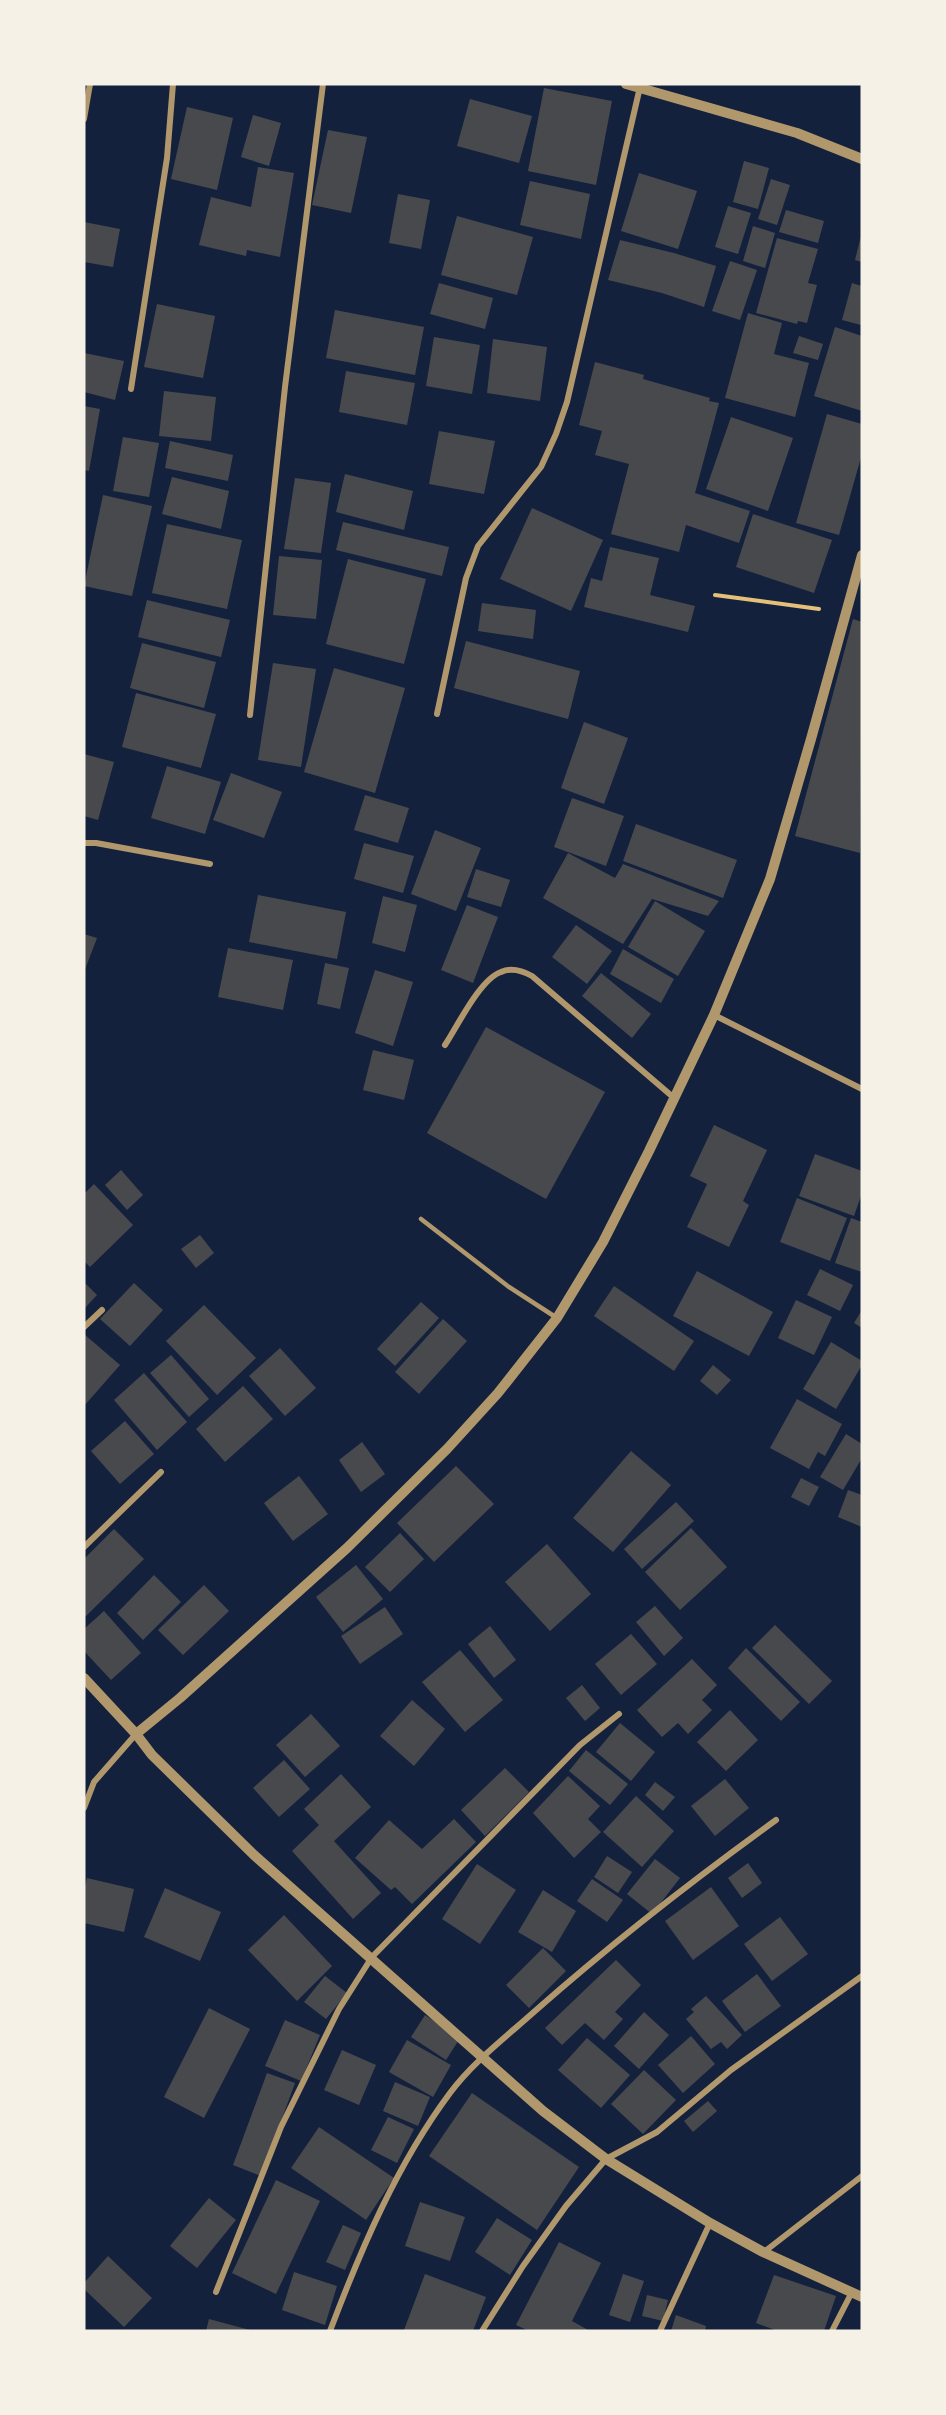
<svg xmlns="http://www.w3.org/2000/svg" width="946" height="2415" font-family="Literata,serif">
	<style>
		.building { fill: #48494c }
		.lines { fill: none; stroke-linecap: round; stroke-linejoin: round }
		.path { stroke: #e5c07b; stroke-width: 4 }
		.service { stroke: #b1986c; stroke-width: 4.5 }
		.minor { stroke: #b1986c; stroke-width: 6 }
		.tertiary { stroke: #b1986c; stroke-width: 10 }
	</style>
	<rect width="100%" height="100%" fill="#14213d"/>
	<g class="building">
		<polygon points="544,88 612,101 596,185 528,171"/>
		<polygon points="470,99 532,116 519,163 457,146"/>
		<polygon points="187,107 233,118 217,190 171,179"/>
		<polygon points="253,115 281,123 269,166 241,157"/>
		<polygon points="328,130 367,137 351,213 312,205"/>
		<polygon points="744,161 769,168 758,209 733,202"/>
		<polygon points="258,167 294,173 280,257 247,250 246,256 199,245 211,197 251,207"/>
		<polygon points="639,173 697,191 678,249 621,231"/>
		<polygon points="771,179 790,185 777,225 758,219"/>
		<polygon points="530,181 590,194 581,239 520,225"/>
		<polygon points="398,194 430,200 421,249 389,243"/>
		<polygon points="728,206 751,213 738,254 715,247"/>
		<polygon points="786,210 824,221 818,243 779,232"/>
		<polygon points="457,216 533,237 517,295 441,275"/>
		<polygon points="84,222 120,229 113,267 84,262"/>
		<polygon points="753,226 775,233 765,268 743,261"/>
		<polygon points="861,236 862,236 862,262 855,260"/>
		<polygon points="777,238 818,249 808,283 817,285 807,323 798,321 797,324 756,313"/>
		<polygon points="620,240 674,253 716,266 704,307 662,293 608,280"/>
		<polygon points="730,261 757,270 740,320 712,311"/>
		<polygon points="439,283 493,298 485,329 430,314"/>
		<polygon points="852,283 862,286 861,325 842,320"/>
		<polygon points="157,304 215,316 203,378 144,367"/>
		<polygon points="335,310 424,327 415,375 326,358"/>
		<polygon points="748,313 782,323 774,354 809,363 795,417 725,398"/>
		<polygon points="835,327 862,336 862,411 814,396"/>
		<polygon points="799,336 823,344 818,360 793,353"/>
		<polygon points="434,337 480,345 472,394 426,386"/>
		<polygon points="493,339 547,347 540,401 487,393"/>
		<polygon points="84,353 124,361 115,400 84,392"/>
		<polygon points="595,362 644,375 643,379 710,398 709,401 719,403 695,493 750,511 739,543 686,525 679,552 611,534 629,464 595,455 602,431 579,425"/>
		<polygon points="346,371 415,383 407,425 339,412"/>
		<polygon points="164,391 216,397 211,441 159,436"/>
		<polygon points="84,406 100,409 89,471 84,470"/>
		<polygon points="827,414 862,424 862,454 839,535 796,523"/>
		<polygon points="731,417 793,438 768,511 706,489"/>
		<polygon points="439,431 495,441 484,494 429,484"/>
		<polygon points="123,437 159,443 149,497 113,491"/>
		<polygon points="170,441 233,455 228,481 165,468"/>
		<polygon points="345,474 413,491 404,530 336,512"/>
		<polygon points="172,477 229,491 221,529 162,514"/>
		<polygon points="295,478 331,483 321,553 284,549"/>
		<polygon points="103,495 152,506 132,596 84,586"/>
		<polygon points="532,508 603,540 571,611 500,579"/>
		<polygon points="753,514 832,540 814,593 736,567"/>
		<polygon points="343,522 449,547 442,576 336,550"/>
		<polygon points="167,524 242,540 227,609 152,593"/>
		<polygon points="610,547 659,558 650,595 695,606 688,632 584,607 591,578 602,581"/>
		<polygon points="279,556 322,560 316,619 273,615"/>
		<polygon points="348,559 426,579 404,664 326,644"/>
		<polygon points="147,600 230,620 221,657 138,637"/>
		<polygon points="482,603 536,610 533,639 478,631"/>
		<polygon points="853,619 862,622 860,853 795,836"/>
		<polygon points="466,641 580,671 568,719 454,688"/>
		<polygon points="142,643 216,662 204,708 130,688"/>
		<polygon points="273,663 316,669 301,767 258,760"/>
		<polygon points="334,668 405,688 375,793 304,772"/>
		<polygon points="136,693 216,714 201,768 122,747"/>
		<polygon points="584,722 628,738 604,804 561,788"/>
		<polygon points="84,754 114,762 98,820 84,816"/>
		<polygon points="167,766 221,782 205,834 151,818"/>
		<polygon points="231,773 282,792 264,838 213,820"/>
		<polygon points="365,795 409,808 398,843 354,830"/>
		<polygon points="572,798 624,816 606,866 554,847"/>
		<polygon points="636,824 737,860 723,898 623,861"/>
		<polygon points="435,830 481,848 456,911 411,894"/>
		<polygon points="364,843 414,856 403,893 354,879"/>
		<polygon points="568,853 615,878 623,864 719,901 708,916 652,899 623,944 543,898"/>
		<polygon points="476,869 510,880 501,907 467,897"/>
		<polygon points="258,895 346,912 337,959 249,942"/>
		<polygon points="383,896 417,905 405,952 372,943"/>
		<polygon points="655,901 705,931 678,976 628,947"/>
		<polygon points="467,905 498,917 473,983 441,970"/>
		<polygon points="576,925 612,951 587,984 552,957"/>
		<polygon points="84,934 97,938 84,972"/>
		<polygon points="228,948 293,960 283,1010 218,997"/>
		<polygon points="623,949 674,979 661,1003 610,974"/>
		<polygon points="325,963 349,968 340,1009 317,1004"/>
		<polygon points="375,970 413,982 393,1046 355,1033"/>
		<polygon points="601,973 651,1014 632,1038 582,996"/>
		<polygon points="486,1027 605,1092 546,1199 427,1133"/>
		<polygon points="373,1050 414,1060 404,1100 363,1090"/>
		<polygon points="714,1125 767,1150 743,1201 749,1205 729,1247 687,1227 707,1184 690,1176"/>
		<polygon points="815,1154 862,1171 862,1193 854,1216 799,1196"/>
		<polygon points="121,1170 143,1195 127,1210 105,1185"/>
		<polygon points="94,1184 133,1225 90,1267 84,1261 84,1194"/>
		<polygon points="797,1198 847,1218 830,1261 780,1242"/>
		<polygon points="851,1218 862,1222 862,1272 835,1263"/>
		<polygon points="200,1235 214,1253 196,1268 181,1249"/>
		<polygon points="820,1269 853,1285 840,1311 807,1295"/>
		<polygon points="697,1271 773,1312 749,1356 673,1316"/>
		<polygon points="84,1282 97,1295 84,1309"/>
		<polygon points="134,1283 163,1310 130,1346 100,1319"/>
		<polygon points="614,1286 694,1341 674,1371 594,1316"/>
		<polygon points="796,1300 832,1317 814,1355 778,1338"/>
		<polygon points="421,1302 439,1318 395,1366 377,1349"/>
		<polygon points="204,1305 256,1358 217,1395 166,1341"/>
		<polygon points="862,1310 862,1328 854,1323"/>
		<polygon points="443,1319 467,1341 419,1394 395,1372"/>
		<polygon points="84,1334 120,1365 84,1406"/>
		<polygon points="831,1342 862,1361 862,1365 836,1409 803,1389"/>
		<polygon points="280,1348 316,1388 285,1416 249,1376"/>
		<polygon points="171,1355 209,1399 189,1417 150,1373"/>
		<polygon points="713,1365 731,1380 717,1395 700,1381"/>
		<polygon points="144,1373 187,1422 157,1450 114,1400"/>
		<polygon points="243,1386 273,1419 225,1462 196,1429"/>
		<polygon points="797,1399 842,1424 825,1456 818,1452 809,1469 770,1448"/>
		<polygon points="125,1421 154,1454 120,1484 91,1451"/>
		<polygon points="846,1434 862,1444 862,1458 843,1490 820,1477"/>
		<polygon points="362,1442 385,1474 361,1492 339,1460"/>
		<polygon points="631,1451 671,1485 613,1552 573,1518"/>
		<polygon points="456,1466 494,1504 434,1562 397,1523"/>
		<polygon points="299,1476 328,1514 293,1541 264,1503"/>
		<polygon points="801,1478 819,1487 809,1506 791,1497"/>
		<polygon points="848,1490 862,1495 862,1527 838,1517"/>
		<polygon points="676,1502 694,1521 642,1569 624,1549"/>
		<polygon points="691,1528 727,1567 680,1610 645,1572"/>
		<polygon points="114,1529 144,1559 84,1618 84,1559"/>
		<polygon points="400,1533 424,1559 390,1592 365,1567"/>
		<polygon points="547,1544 591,1594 550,1631 505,1582"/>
		<polygon points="356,1565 383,1599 343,1632 316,1597"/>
		<polygon points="154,1575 181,1602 143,1640 117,1613"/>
		<polygon points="204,1585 229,1611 183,1655 158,1630"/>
		<polygon points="655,1606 683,1638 664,1656 636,1622"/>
		<polygon points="385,1607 403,1634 360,1664 341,1636"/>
		<polygon points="104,1611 141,1653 111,1680 84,1651 84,1629"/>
		<polygon points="775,1625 832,1681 809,1704 752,1648"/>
		<polygon points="490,1626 516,1660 494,1678 468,1644"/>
		<polygon points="631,1634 657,1664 621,1695 595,1664"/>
		<polygon points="746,1648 800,1702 781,1721 728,1668"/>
		<polygon points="460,1650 503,1700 465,1732 422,1682"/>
		<polygon points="692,1659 717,1685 702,1700 712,1710 688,1734 678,1723 662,1737 637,1710"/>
		<polygon points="582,1685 600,1708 585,1721 566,1698"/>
		<polygon points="412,1700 445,1729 414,1766 380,1736"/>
		<polygon points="730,1710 758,1740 726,1771 697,1742"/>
		<polygon points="311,1714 340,1746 305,1777 276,1745"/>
		<polygon points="620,1723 655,1752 631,1781 596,1752"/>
		<polygon points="586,1750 628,1784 610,1805 569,1771"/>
		<polygon points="284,1760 310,1789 279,1817 253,1788"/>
		<polygon points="505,1768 529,1792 485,1836 461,1810"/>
		<polygon points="341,1774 371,1807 334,1841 381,1893 353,1919 292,1851 319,1825 304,1809"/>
		<polygon points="568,1776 600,1806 588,1819 601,1832 574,1858 533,1813"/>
		<polygon points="725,1779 749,1808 715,1836 691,1806"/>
		<polygon points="655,1782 675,1797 663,1811 645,1795"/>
		<polygon points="636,1796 674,1831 642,1867 603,1832"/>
		<polygon points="454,1819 476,1842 412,1904 395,1887 391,1890 355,1858 389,1820 422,1849"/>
		<polygon points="607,1856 632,1872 618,1893 594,1877"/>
		<polygon points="655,1859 680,1878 652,1914 627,1894"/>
		<polygon points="748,1863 762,1883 742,1898 728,1878"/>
		<polygon points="477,1864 516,1890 480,1944 442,1919"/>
		<polygon points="87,1878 134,1889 124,1932 84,1923 84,1891"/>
		<polygon points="592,1879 623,1900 607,1922 577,1901"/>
		<polygon points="711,1887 739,1926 693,1960 665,1921"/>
		<polygon points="165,1888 221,1912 200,1961 144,1937"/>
		<polygon points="543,1890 576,1911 552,1952 518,1932"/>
		<polygon points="284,1915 332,1966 297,2001 248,1950"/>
		<polygon points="780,1917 808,1954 772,1981 744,1944"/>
		<polygon points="543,1948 566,1971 529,2008 506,1985"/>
		<polygon points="616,1960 641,1985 615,2012 623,2019 604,2040 585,2023 562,2045 545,2028"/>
		<polygon points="757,1974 781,2006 745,2032 722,2001"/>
		<polygon points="325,1976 347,1993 326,2019 304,2002"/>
		<polygon points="706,1996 742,2035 727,2049 721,2042 711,2049 686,2019 694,2012 691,2009"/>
		<polygon points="209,2008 250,2029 204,2118 164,2097"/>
		<polygon points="644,2012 669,2035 639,2069 614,2046"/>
		<polygon points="425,2015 460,2038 446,2060 411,2037"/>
		<polygon points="285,2020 320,2035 301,2081 265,2066"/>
		<polygon points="691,2036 715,2064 683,2093 658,2065"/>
		<polygon points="587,2038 630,2075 601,2108 558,2070"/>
		<polygon points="407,2040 451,2065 433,2097 389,2072"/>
		<polygon points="342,2050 376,2065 359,2105 324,2090"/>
		<polygon points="644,2070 676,2100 643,2134 611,2104"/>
		<polygon points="267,2073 295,2083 261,2176 233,2165"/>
		<polygon points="395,2082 430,2097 418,2126 383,2111"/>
		<polygon points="472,2093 579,2167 537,2230 429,2156"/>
		<polygon points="708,2101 717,2111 693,2132 684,2121"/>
		<polygon points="388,2117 414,2129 397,2163 371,2150"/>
		<polygon points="319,2127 394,2178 366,2220 291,2168"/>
		<polygon points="276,2180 320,2201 276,2294 232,2273"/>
		<polygon points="209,2198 236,2220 197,2268 170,2246"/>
		<polygon points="420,2202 465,2217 450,2261 405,2246"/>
		<polygon points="497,2218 532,2240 510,2275 475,2252"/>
		<polygon points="343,2225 361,2233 345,2270 326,2262"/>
		<polygon points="559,2242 601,2263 572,2321 590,2331 529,2331 516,2325"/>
		<polygon points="108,2256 152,2298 124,2327 84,2289 84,2283"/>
		<polygon points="294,2272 337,2286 325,2325 282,2310"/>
		<polygon points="425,2274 486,2297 473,2331 404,2330"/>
		<polygon points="623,2274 644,2281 630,2322 609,2315"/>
		<polygon points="774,2275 836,2296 824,2331 778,2331 756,2323"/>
		<polygon points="647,2295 668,2300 663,2321 642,2316"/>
		<polygon points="676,2315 706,2326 705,2331 671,2331"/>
		<polygon points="209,2319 250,2330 250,2331 206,2331"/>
	</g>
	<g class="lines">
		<polyline class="path" points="715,595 819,609"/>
		<polyline class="service" points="421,1219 509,1287 557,1318"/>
		<g class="minor">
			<polyline points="84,119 90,84"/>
			<polyline points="131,389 167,158 173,84"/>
			<polyline points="437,714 466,578 478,546 541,467 556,434 567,402 640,87"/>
			<polyline points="250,715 285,387 323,84"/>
			<polyline points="84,843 96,843 210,864"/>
			<polyline points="714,1015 862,1089"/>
			<path d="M445,1045C457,1027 480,979 501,972C512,967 523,971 532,976L673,1097"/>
			<polyline points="84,1327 102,1310"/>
			<polyline points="84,1547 161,1472"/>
			<polyline points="84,1808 94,1782 136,1734"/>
			<polyline points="764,2252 862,2176"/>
			<polyline points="216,2292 281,2127 339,2009 372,1957 580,1745 619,1714"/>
			<path d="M330,2331C361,2249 397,2164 450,2093C473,2062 506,2037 535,2011C612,1943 693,1880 776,1820"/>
			<polyline points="482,2331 523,2266 566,2206 606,2159 657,2132 731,2070 862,1976"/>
			<polyline points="660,2331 710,2223"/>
			<polyline points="832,2331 852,2292"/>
		</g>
		<g class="tertiary">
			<polyline points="626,84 797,133 862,159"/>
			<polyline points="84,1678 136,1734 152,1755 254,1855 543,2111 606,2159 710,2223 763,2252 862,2297"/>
			<polyline points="136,1734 180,1698 347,1548 447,1449 498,1393 557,1318 603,1242 649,1151 714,1015 770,879 811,739 862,555"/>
		</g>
	</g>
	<rect width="946" height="2415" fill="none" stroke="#f6f1e7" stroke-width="171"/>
</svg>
